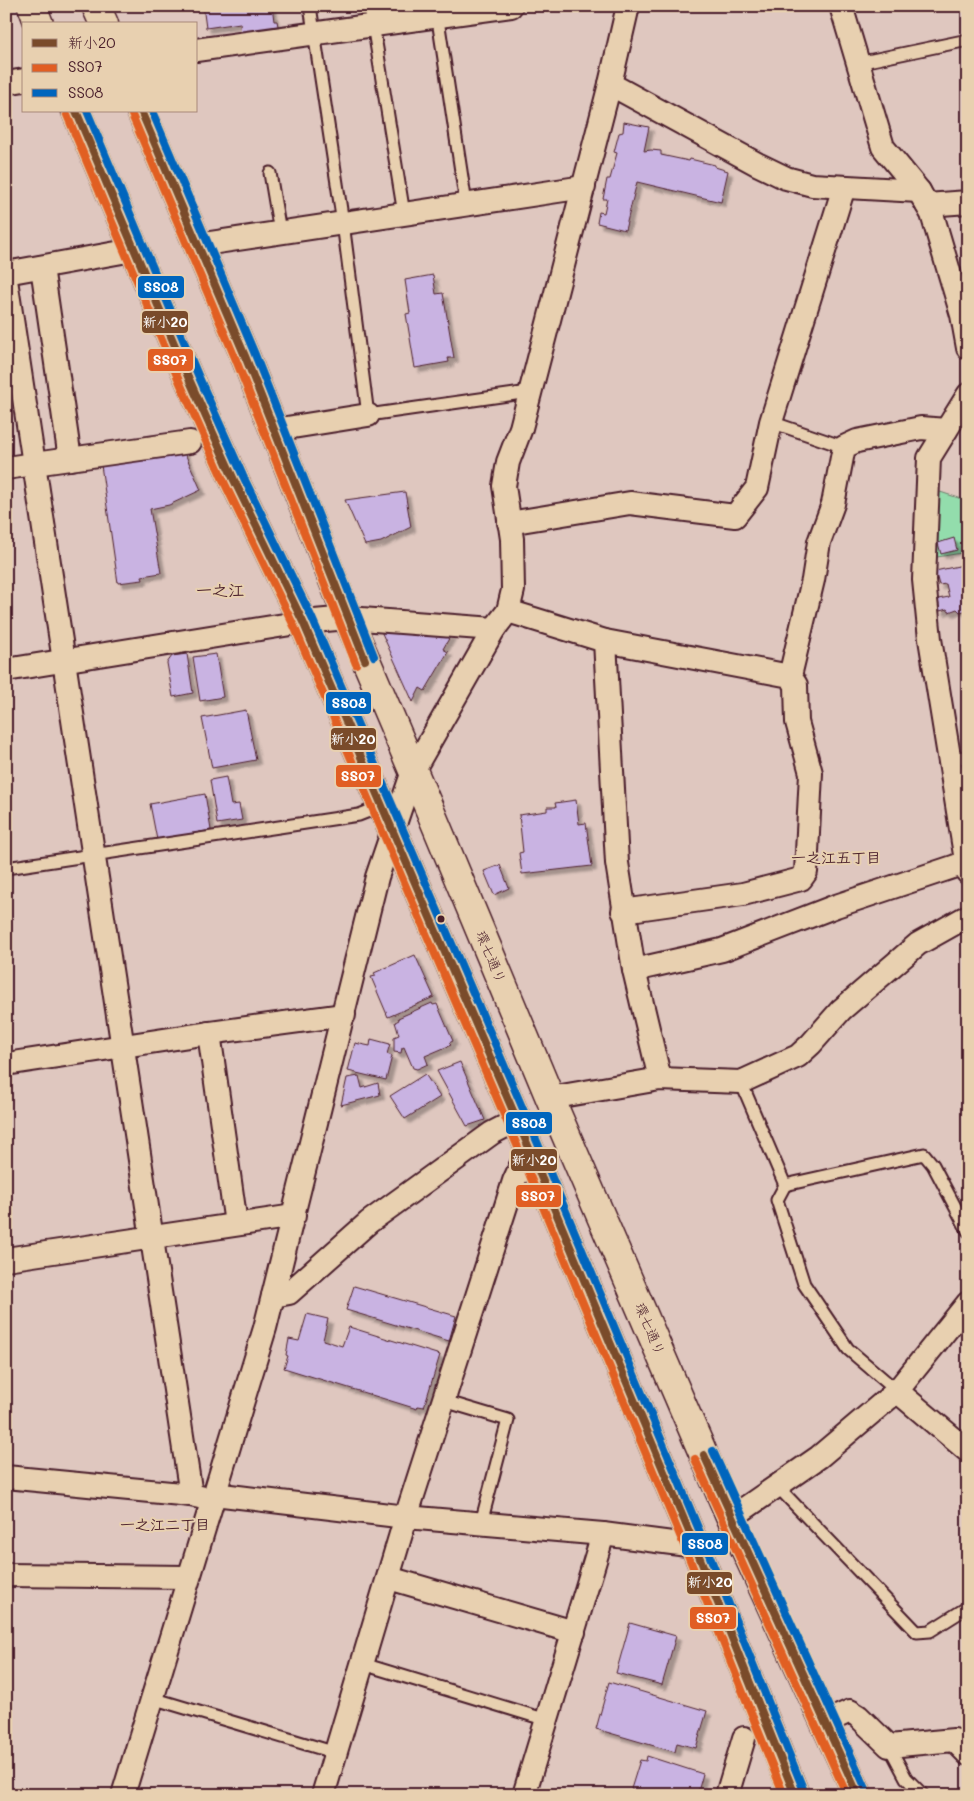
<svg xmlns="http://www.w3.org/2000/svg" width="974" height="1801" font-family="Mali,'Klee One',sans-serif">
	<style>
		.green { fill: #93ddac; stroke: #6e7e6c }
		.building { fill: #c9b3e2; stroke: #4a1f2b; filter: url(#shadow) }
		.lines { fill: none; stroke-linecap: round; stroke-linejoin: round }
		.service-casing { stroke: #4a1f2b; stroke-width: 15 }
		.minor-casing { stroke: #4a1f2b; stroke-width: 26 }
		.primary-casing { stroke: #4a1f2b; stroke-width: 31 }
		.service { stroke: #e8d0b0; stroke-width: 11 }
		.minor { stroke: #e8d0b0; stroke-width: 22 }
		.primary { stroke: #e8d0b0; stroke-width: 28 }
		.bus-1-casing { stroke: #e8d0b0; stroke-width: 11 }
		.bus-2-casing { stroke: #e8d0b0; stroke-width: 11 }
		.bus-3-casing { stroke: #e8d0b0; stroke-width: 11 }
		.bus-1 { stroke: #7a4b2a; stroke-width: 8 }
		.bus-2 { stroke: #e15e23; stroke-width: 8 }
		.bus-3 { stroke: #0065bd; stroke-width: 8 }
		.bus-dot { fill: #4a1f2b; stroke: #e8d0b0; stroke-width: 2 }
		.labels { text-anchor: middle; stroke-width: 4; stroke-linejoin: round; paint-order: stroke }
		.street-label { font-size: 14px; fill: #4a1f2b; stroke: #e8d0b0 }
		.neighbourhood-label { font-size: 15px; font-weight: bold; fill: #4a1f2b; stroke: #e8d0b0 }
		.quarter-label { font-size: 16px; font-weight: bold; fill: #4a1f2b; stroke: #e8d0b0 }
		.line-badge { stroke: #e8d0b0; stroke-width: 2 }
		.badge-label { font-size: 14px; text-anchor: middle; font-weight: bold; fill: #fff }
	</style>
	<defs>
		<filter id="shadow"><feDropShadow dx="4.5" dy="4.5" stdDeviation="1" flood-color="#0004"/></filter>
	</defs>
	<rect width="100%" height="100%" fill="#dfc7bf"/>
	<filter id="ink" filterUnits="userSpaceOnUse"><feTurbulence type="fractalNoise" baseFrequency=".02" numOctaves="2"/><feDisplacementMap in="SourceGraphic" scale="10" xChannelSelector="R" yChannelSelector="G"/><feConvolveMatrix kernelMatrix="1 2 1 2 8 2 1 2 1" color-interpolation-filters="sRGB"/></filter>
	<g filter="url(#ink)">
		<polygon class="green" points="934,490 968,501 968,552 931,558"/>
		<g class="building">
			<polygon points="203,6 272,6 274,21 277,21 279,31 241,36 240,23 206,28"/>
			<polygon points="624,122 649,127 644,151 651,150 661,151 661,155 689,161 690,159 715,165 715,167 728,171 721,202 637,182 625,230 597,223 599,212 604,213 607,199 603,199 607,179 610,179 617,153 614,152 619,133 623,132"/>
			<polygon points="433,275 436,294 443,293 454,358 448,358 449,362 415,368 406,314 410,313 405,280"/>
			<polygon points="183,449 201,490 169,505 150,509 161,573 142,576 143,580 118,583 101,465"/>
			<polygon points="405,492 411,527 381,542 365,545 345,500"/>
			<polygon points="954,538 957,550 941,554 938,543"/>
			<polygon points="968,564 968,610 960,612 957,609 949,612 947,609 940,611 938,599 949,597 946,584 939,585 935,571"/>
			<polygon points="381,631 451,635 443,649 448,652 425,691 420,688 413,702"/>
			<polygon points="187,654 193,693 173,697 167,663 172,656"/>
			<polygon points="216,654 223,697 200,701 193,657"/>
			<polygon points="246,710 256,760 212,768 202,718"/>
			<polygon points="226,777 231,805 239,804 242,820 217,824 210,780"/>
			<polygon points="205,794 211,830 157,840 150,804"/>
			<polygon points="576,800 579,824 586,823 592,866 522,874 519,853 523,852 519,815 547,811 547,807 556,807 555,803"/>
			<polygon points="500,865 509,888 494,895 484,871"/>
			<polygon points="415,955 434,997 388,1017 371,977 376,976 374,973"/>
			<polygon points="432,1003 433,1005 437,1004 453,1041 449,1043 451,1045 425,1056 428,1064 417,1069 413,1068 404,1047 402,1048 401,1053 394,1052 394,1037 399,1035 395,1022 399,1020 398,1018"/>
			<polygon points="371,1039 390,1044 387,1054 392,1056 386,1080 348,1071 355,1043 370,1046"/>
			<polygon points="460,1062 485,1120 467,1126 437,1071"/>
			<polygon points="425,1074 440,1097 405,1119 390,1096"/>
			<polygon points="359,1076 362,1088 378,1083 380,1095 341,1105 347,1078"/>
			<polygon points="354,1286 456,1316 449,1341 346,1310"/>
			<polygon points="307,1314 328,1319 323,1340 342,1346 349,1327 440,1355 424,1407 418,1406 417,1409 284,1368 288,1356 286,1355 289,1339 299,1341"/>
			<polygon points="630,1623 676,1636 662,1685 616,1673"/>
			<polygon points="609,1682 707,1711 696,1748 677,1743 675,1752 596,1729"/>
			<polygon points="647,1756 703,1774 697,1795 634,1795 635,1791 631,1789 640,1760 646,1761"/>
		</g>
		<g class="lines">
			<defs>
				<g id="service">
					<polyline points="310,6 343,223 368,415 529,392"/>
					<polyline points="370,6 404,214"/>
					<polyline points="437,13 466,204"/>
					<polyline points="858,63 968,40"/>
					<polyline points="270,173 280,232"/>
					<polyline points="771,422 844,447"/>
					<polyline points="949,758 968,757"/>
					<polyline points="6,868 359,815 382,806"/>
					<polyline points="741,1082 785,1185 924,1154 933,1165 968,1231"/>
					<polyline points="785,1185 777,1200 804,1284 848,1349 897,1391"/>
					<polyline points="444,1401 508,1420 481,1523"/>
					<polyline points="777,1486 917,1632 930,1631 968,1607"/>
					<polyline points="363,1664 547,1720"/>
					<polyline points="152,1698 336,1753"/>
					<polyline points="889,1746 906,1778 923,1795"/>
				</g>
				<g id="minor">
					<polyline points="841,6 883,147 919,191 932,214 962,315 968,348"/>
					<polyline points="196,50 511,6"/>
					<polyline points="6,83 24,80"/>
					<polyline points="610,84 757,164 786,178 812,185 919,191"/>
					<polyline points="927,205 968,202"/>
					<polyline points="197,245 584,187"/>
					<polyline points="42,267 70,459"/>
					<polyline points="6,273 133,250"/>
					<polyline points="6,280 191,1495"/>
					<polyline points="968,395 929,458 924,580 930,639 968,873"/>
					<polyline points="274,430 368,415"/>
					<polyline points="6,468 190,442"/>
					<polyline points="509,523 630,503 735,516 757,488 771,422 844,187"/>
					<polyline points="508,611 605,641 617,863 634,970 660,1079"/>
					<polyline points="605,641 790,676"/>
					<polyline points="6,670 303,622 348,618 494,629"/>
					<polyline points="623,911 743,894 801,879 806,872 811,773 797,722 796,685 790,676 813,580 819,542 833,504 844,447 857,441 921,428 946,430"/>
					<polyline points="634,970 722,950 836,906 968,862"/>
					<polyline points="209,1033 236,1224"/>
					<polyline points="6,1064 209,1033 344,1015"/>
					<polyline points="550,1098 660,1079 741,1082 798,1056 811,1044 841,1010 918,944 968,916"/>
					<polyline points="6,1259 294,1216"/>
					<polyline points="273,1296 289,1293 369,1222 492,1133 517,1120"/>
					<polyline points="897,1391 968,1451"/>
					<polyline points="6,1477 191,1495 204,1498"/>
					<polyline points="214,1494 406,1517 603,1534 695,1546"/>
					<polyline points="731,1518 819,1457 897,1391 968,1303"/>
					<polyline points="6,1575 188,1577"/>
					<polyline points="389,1578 574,1632"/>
					<polyline points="826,1722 850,1711 858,1716 889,1746 954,1740 968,1754"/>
					<polyline points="123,1795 265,1328 377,877 413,771 494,629 508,611 513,590 512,539 504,486 508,462 521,428 610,84 628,6"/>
					<polyline points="323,1795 406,1517 514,1181 529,1148"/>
					<polyline points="524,1795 603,1534"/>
					<polyline points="727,1795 744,1738"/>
				</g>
				<g id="primary">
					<polyline points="32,6 39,24"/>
					<polyline points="96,6 104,24"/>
					<polyline points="76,111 189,379 234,480 303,622 529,1148 695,1546 795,1795"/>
					<polyline points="141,111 245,356 348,618 429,808 550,1098 731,1518 858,1795"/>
				</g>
			</defs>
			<use href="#service" class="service-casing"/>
			<use href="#minor" class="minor-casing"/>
			<use href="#primary" class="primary-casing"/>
			<use href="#service" class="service"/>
			<use href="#minor" class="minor"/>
			<use href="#primary" class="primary"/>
			<defs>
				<g id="bus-1">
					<polyline points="76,111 189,379 234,480 303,622 529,1148 695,1546 795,1795"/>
					<polyline points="141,111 245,356 365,660"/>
					<polyline points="704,1455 858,1795"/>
				</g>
				<g id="bus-2">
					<polyline points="67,115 180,383 225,484 294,626 520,1152 686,1550 784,1795"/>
					<polyline points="132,115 236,360 356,664"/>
					<polyline points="695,1459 847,1795"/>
				</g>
				<g id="bus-3">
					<polyline points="87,111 198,375 243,476 312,618 538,1144 704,1542 804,1791"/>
					<polyline points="152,111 254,352 374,656"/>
					<polyline points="713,1451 867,1791"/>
				</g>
			</defs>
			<use href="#bus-1" class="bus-1-casing"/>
			<use href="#bus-2" class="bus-2-casing"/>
			<use href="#bus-3" class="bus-3-casing"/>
			<use href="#bus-1" class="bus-1"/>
			<use href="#bus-2" class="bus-2"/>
			<use href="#bus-3" class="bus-3"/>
		</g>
	</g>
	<circle class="bus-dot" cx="441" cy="919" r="4.5"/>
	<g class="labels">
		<g class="street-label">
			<text transform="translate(491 957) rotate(67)" y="5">環七通り</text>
			<text transform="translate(650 1329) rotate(67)" y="5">環七通り</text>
		</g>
		<g class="neighbourhood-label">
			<text x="836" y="863">一之江五丁目</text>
			<text x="165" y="1530">一之江二丁目</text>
		</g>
		<g class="quarter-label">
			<text x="220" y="596">一之江</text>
		</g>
	</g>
	<g class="line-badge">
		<rect x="137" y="275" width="48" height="24" rx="5" fill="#0065bd"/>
		<rect x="141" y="310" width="48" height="24" rx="5" fill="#7a4b2a"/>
		<rect x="147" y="348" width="47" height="24" rx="5" fill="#e15e23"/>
		<rect x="325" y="691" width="47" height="24" rx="5" fill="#0065bd"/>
		<rect x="330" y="727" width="47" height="24" rx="5" fill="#7a4b2a"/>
		<rect x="335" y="764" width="47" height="24" rx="5" fill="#e15e23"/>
		<rect x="505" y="1111" width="48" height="24" rx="5" fill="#0065bd"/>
		<rect x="510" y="1148" width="48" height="24" rx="5" fill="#7a4b2a"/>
		<rect x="515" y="1184" width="47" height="24" rx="5" fill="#e15e23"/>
		<rect x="681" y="1532" width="48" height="24" rx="5" fill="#0065bd"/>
		<rect x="686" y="1571" width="47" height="24" rx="5" fill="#7a4b2a"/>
		<rect x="689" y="1606" width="48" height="24" rx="5" fill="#e15e23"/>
	</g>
	<g class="badge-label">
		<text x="161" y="292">SS08</text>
		<text x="165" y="327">新小20</text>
		<text x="170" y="365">SS07</text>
		<text x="349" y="708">SS08</text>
		<text x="353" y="744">新小20</text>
		<text x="358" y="781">SS07</text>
		<text x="529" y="1128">SS08</text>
		<text x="534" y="1165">新小20</text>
		<text x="538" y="1201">SS07</text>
		<text x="705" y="1549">SS08</text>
		<text x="710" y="1587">新小20</text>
		<text x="713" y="1623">SS07</text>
	</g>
	<rect width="974" height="1801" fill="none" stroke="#e8d0b0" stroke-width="25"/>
	<rect x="12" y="12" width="949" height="1776" fill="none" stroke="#4a1f2b" stroke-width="2" filter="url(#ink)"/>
	<rect x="22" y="22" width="175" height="90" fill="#e8d0b0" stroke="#a9897b"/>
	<rect x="32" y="39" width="25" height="8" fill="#7a4b2a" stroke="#a9897b"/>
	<text x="68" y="48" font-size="15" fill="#4a1f2b">新小20</text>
	<rect x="32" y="64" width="25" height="8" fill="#e15e23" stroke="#a9897b"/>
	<text x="68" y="72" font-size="15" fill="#4a1f2b">SS07</text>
	<rect x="32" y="89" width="25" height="8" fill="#0065bd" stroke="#a9897b"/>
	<text x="68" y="98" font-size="15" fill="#4a1f2b">SS08</text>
</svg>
